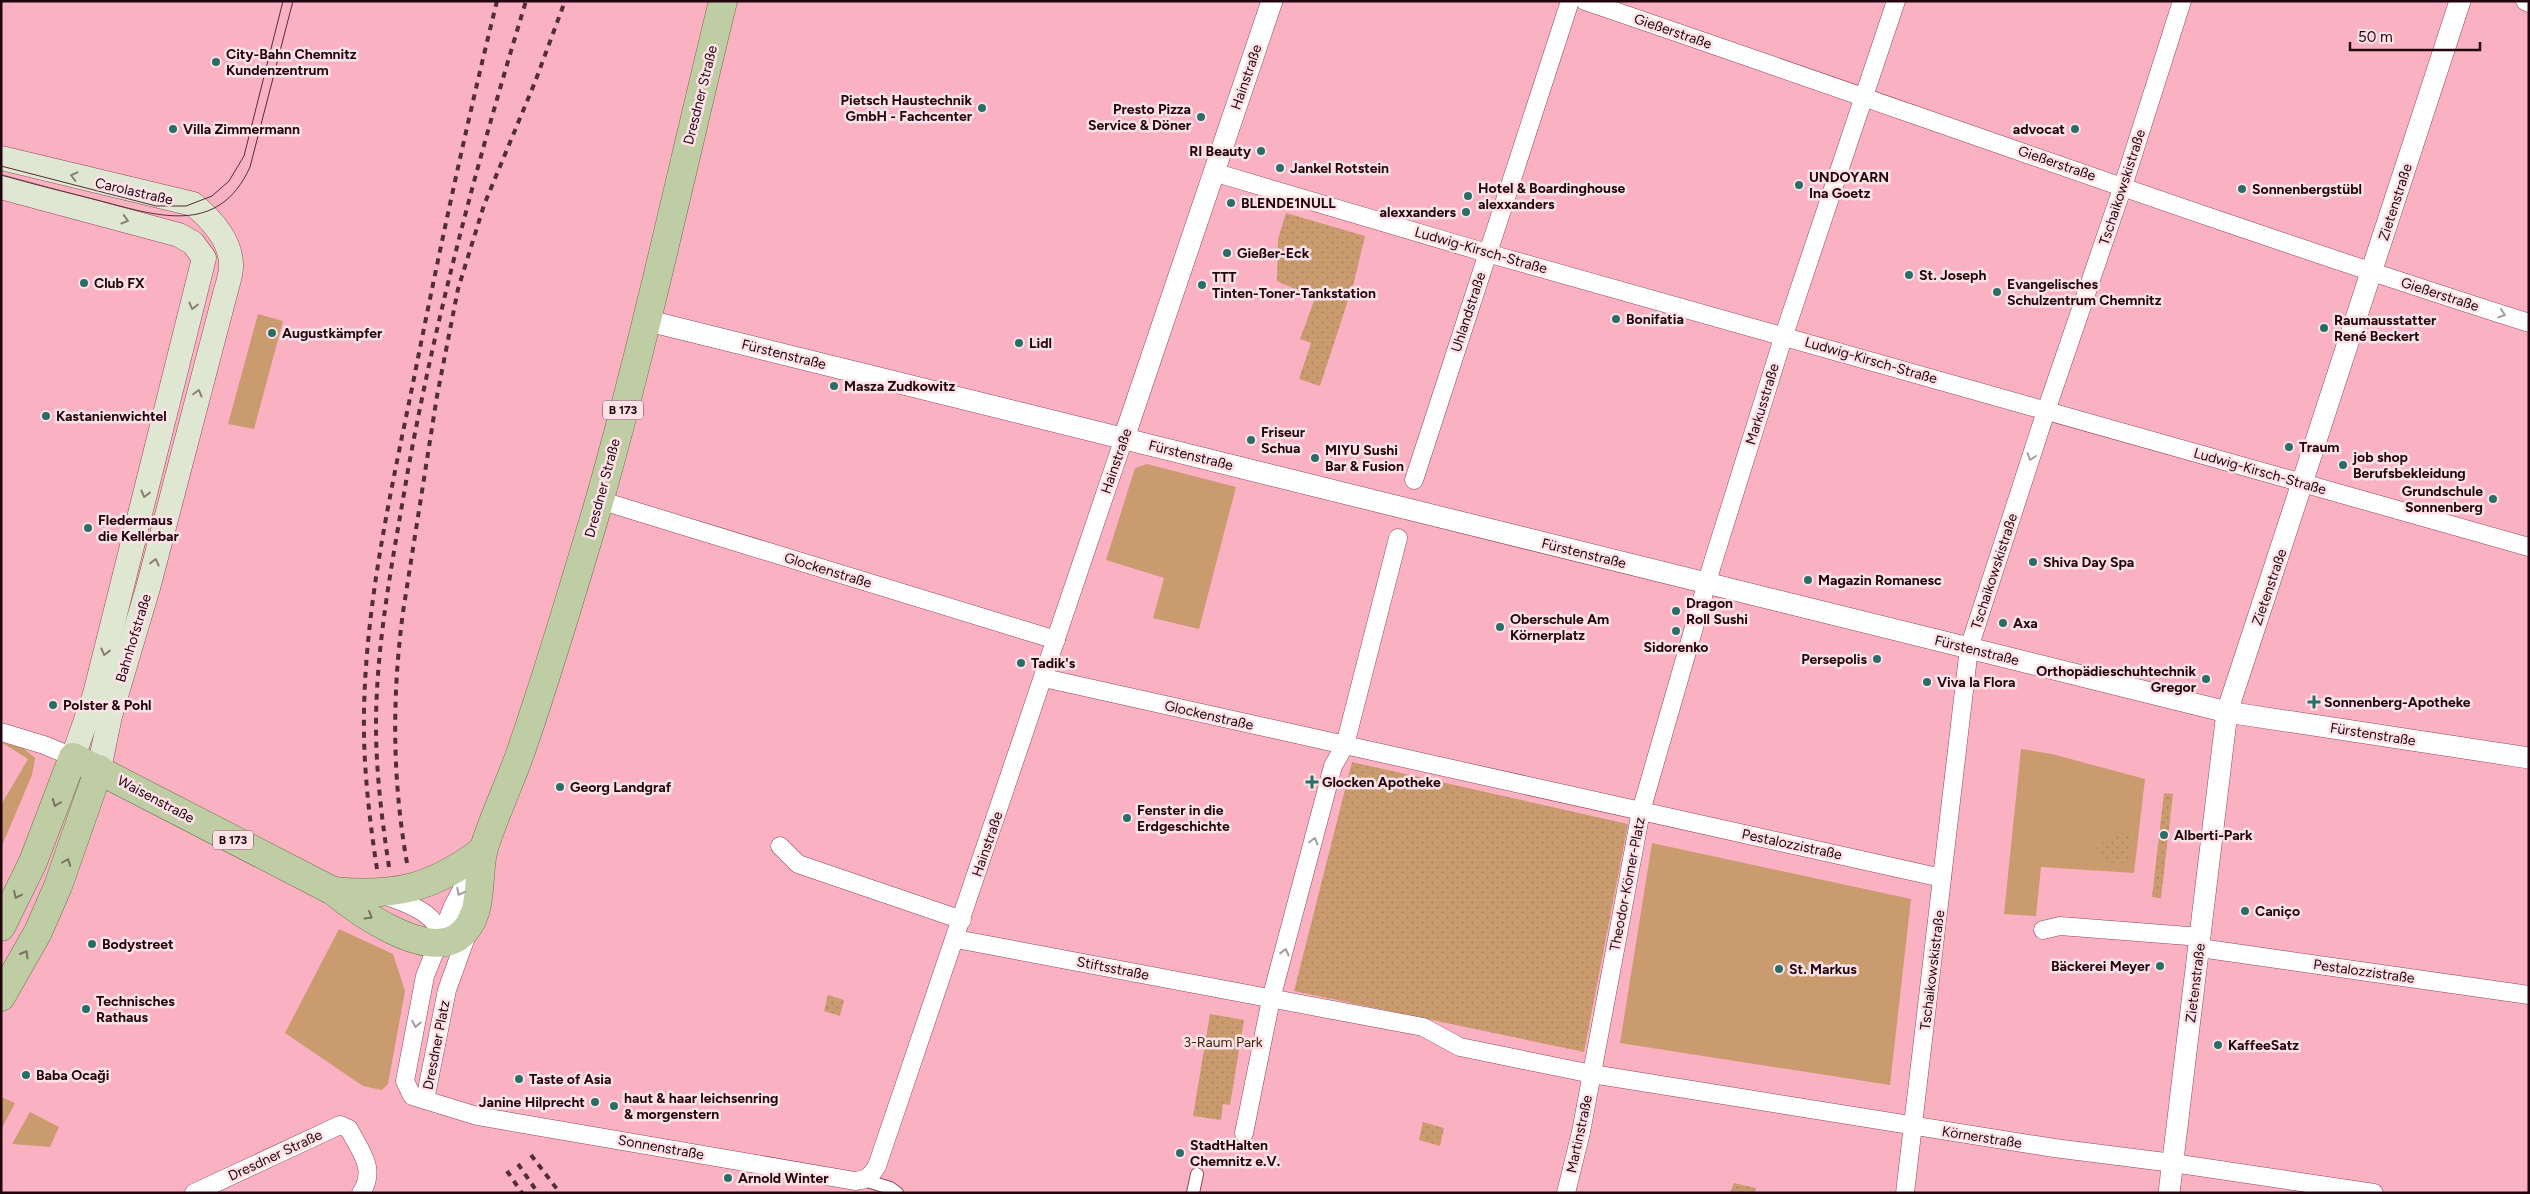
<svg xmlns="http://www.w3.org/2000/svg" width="2530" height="1194" font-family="Figtree,sans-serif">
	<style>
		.grass { fill: #ca9b6e }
		.park { fill: url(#park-dots) }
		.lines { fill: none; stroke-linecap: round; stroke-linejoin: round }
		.pedestrian-casing { stroke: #92445a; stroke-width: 14 }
		.minor-casing { stroke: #92445a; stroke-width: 19 }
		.tertiary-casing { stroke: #92445a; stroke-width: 22 }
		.secondary-casing { stroke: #92445a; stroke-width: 25 }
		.primary-casing { stroke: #6c7148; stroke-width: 29 }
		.pedestrian { stroke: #fff; stroke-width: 12 }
		.minor { stroke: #fff; stroke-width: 18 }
		.tertiary { stroke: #fff; stroke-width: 21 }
		.secondary { stroke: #dfe6d1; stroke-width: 24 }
		.primary { stroke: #bfcda4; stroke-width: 28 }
		.tram { stroke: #542d38; stroke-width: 1 }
		.rail { stroke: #542d38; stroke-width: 4; stroke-dasharray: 6 6; stroke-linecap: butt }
		.oneway { stroke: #8a8079 }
		.oneway2 { stroke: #a69b9e }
		.oneway3 { stroke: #787360 }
		.poi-dot { fill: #276f66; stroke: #fee2e7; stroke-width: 2 }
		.labels { text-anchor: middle; stroke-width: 5; stroke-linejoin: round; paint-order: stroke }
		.shield { fill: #fee2e7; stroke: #63474e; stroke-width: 1 }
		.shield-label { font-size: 12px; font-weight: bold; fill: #21040d }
		.street-label { font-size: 14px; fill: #21040d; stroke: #fee2e7 }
		.poi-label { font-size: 14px; font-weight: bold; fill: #21040d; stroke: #fee2e7; text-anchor: start }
		.park-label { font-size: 14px; fill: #422608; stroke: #fee2e7 }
	</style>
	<defs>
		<pattern id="park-dots" width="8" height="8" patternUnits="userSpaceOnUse" patternTransform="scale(1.25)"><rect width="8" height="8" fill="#ca9b6e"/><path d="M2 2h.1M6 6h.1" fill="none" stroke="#ad845e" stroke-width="1.8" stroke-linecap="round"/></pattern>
	</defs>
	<rect width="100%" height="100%" fill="#fab2c3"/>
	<g class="grass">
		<polygon points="258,314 283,321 254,429 228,424"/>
		<polygon points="1147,464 1236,487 1199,629 1153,618 1164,578 1106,560 1135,468"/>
		<polygon points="1,742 23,748 35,758 32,775 1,848 1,805 28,759"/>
		<polygon points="2021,749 2052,754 2145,779 2134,873 2041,867 2036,916 2004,914"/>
		<polygon points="1652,843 1911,899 1890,1085 1620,1043"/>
		<polygon points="339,929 393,954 405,991 388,1084 382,1090 363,1086 285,1033"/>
		<polygon points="1,1097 15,1103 1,1130"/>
		<polygon points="30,1112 59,1127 50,1147 12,1144"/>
	</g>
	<g class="park">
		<polygon points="1286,213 1365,236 1354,282 1320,386 1299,379 1311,343 1300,339 1315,298 1277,281 1278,239"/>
		<polygon points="1352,762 1628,824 1584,1052 1294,991"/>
		<polygon points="2164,793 2173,794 2161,898 2152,897"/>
		<path d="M2129,832L2132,843L2127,862C2115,866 2103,862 2094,853C2103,839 2113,834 2129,832Z"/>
		<polygon points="828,995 844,1000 840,1016 824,1011"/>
		<polygon points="1210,1014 1244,1020 1230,1105 1223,1104 1221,1120 1193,1116"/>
		<polygon points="1423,1122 1444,1128 1440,1146 1419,1140"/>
		<polygon points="1734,1183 1756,1188 1755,1193 1730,1193"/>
	</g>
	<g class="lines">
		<defs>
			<g id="pedestrian">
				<polyline points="864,1180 890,1188 897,1193"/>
				<polyline points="1193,1193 1197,1174"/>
			</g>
			<g id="minor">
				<path d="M1585,1C1900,108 2212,222 2529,323"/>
				<polyline points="2525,1 2529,3"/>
				<polyline points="1213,172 1487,253 2529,547"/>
				<polyline points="1414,480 1570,1"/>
				<polyline points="599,500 1056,640"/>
				<polyline points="1044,678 1942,878"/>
				<polyline points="1,732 44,745 73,757"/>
				<polyline points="780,846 798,864 962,920"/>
				<path d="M477,861L453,906L425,976L405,1081L412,1096L477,1116L855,1181C867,1180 871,1176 877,1166L1124,438"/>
				<path d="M382,894C408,904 436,911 444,941"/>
				<polyline points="2043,930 2060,926 2201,937"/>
				<polyline points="956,939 1423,1027 1460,1047 1592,1074 2054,1148 2173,1163 2374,1193"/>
				<polyline points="2200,948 2529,995"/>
				<polyline points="425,1100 447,990 469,929"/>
				<polyline points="1244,1133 1271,999 1333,766 1345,745 1398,538"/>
				<path d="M194,1193L340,1125L349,1129C360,1151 377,1169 361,1193"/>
				<polyline points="1566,1193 1581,1132 1641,811 1712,565 1784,335 1896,1"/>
				<polyline points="1905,1193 1969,648 2046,411 2123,186 2182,1"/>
			</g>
			<g id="tertiary">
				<polyline points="645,320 2227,712 2529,758"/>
				<polyline points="1124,438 1272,1"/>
				<polyline points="2169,1193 2227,712 2460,1"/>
			</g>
			<g id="secondary">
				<path d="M1,158L193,204C211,219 232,242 231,267C231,275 227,286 225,294L148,588L110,716L99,769"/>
				<polyline points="1,187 179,235 193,243 204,258 95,694 73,757"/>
			</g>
			<g id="primary">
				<path d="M333,891C396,897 433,888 483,850"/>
				<path d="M1,927L33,862L73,757L333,891C358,912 425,959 458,937C486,917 476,876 484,848C494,816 509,785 520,754C549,671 574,586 599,502C646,337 682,168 723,1"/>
				<polyline points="1,997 38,932 58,886 99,769"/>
			</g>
		</defs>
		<use href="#pedestrian" class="pedestrian-casing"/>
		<use href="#minor" class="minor-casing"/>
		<use href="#tertiary" class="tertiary-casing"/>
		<use href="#secondary" class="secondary-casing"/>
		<use href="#primary" class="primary-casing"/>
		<use href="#pedestrian" class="pedestrian"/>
		<use href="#minor" class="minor"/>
		<use href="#tertiary" class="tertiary"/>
		<use href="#secondary" class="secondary"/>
		<use href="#primary" class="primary"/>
		<g class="tram">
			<polyline points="1,166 156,206 186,206 212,196 229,181 244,156 283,1"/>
			<path d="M1,175C33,184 65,192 97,200C155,215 218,238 250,167L293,1"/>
		</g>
		<g class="rail">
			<path d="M407,863C392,778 392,696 403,612L437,396L458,289L484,205L535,82L565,1"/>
			<path d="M389,867C382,820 376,773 376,726C376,640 394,554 408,470C437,311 479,156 526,1"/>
			<path d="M377,869C369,817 363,764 364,711C366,599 392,487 414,378C439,252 466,126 497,1"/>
			<polyline points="531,1155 560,1193"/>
			<polyline points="518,1164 538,1193"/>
			<polyline points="507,1171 522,1193"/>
		</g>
	</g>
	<defs><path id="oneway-chevron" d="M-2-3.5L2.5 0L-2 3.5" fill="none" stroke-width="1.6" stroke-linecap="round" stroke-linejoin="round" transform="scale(1.25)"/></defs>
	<g class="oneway">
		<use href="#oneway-chevron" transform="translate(74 176) rotate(-166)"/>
		<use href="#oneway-chevron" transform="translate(125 220) rotate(16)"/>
		<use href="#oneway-chevron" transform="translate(193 306) rotate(104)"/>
		<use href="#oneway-chevron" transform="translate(198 393) rotate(-75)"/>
		<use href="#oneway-chevron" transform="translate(145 494) rotate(104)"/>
		<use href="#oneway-chevron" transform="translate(155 562) rotate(-76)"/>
		<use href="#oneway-chevron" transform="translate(105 652) rotate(104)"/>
	</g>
	<g class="oneway2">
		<use href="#oneway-chevron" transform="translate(2502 314) rotate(18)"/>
		<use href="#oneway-chevron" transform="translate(2031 457) rotate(108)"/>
		<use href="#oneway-chevron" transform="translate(1314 841) rotate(-75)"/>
		<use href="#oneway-chevron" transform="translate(460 892) rotate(118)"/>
		<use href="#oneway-chevron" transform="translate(1285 952) rotate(-76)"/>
		<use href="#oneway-chevron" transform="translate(416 1024) rotate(101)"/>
	</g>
	<g class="oneway3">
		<use href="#oneway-chevron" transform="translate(56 803) rotate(111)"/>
		<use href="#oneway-chevron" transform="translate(67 862) rotate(-69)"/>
		<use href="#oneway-chevron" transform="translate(17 895) rotate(115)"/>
		<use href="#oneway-chevron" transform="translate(369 916) rotate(30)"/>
		<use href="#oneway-chevron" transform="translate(25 954) rotate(-60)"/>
	</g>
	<g class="poi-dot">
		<circle cx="216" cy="62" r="5"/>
		<circle cx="982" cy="108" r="5"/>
		<circle cx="1201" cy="117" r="5"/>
		<circle cx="173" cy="129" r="5"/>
		<circle cx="2075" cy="129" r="5"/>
		<circle cx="1261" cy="151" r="5"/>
		<circle cx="1280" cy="168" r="5"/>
		<circle cx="1799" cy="185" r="5"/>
		<circle cx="2242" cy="189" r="5"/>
		<circle cx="1468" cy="196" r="5"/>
		<circle cx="1231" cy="203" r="5"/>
		<circle cx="1466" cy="212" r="5"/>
		<circle cx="1227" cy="253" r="5"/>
		<circle cx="1909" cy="275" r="5"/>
		<circle cx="84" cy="283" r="5"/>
		<circle cx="1202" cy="285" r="5"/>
		<circle cx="1997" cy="292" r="5"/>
		<circle cx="1616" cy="319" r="5"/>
		<circle cx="2324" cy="328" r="5"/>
		<circle cx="272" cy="333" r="5"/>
		<circle cx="1019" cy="343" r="5"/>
		<circle cx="834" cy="386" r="5"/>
		<circle cx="46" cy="416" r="5"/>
		<circle cx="1251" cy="440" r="5"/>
		<circle cx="2289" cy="447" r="5"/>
		<circle cx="1315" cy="458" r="5"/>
		<circle cx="2343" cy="465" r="5"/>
		<circle cx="2493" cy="499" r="5"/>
		<circle cx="88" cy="528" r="5"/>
		<circle cx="2033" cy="562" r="5"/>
		<circle cx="1808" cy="580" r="5"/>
		<circle cx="1676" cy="611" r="5"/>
		<circle cx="2003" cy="623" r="5"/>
		<circle cx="1500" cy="627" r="5"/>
		<circle cx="1676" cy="631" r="5"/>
		<circle cx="1877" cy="659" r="5"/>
		<circle cx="1021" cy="663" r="5"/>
		<circle cx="2206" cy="679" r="5"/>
		<circle cx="1927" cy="682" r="5"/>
		<path d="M2311.5 694.5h5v5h5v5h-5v5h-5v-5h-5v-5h5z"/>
		<circle cx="53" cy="705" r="5"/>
		<path d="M1309.5 774.5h5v5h5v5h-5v5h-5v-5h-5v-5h5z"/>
		<circle cx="560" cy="787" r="5"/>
		<circle cx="1127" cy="818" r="5"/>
		<circle cx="2164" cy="835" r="5"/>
		<circle cx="2245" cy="911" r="5"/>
		<circle cx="92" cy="944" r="5"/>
		<circle cx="2160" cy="966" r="5"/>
		<circle cx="1779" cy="969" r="5"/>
		<circle cx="86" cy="1009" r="5"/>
		<circle cx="2218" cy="1045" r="5"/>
		<circle cx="26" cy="1075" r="5"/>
		<circle cx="519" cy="1079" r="5"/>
		<circle cx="595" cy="1102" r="5"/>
		<circle cx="614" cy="1106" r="5"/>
		<circle cx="1180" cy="1153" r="5"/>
		<circle cx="728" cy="1178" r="5"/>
	</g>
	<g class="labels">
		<g class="shield">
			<rect x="603" y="400.5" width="40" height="19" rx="4"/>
			<rect x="213" y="830.5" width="40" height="19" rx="4"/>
		</g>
		<g class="shield-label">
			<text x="623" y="414">B 173</text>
			<text x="233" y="844">B 173</text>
		</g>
		<g class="street-label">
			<text transform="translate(1673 31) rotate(19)" y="5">Gießerstraße</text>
			<text transform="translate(1246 77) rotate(-71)" y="5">Hainstraße</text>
			<text transform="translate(700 95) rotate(-76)" y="5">Dresdner Straße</text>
			<text transform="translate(2057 163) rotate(19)" y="5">Gießerstraße</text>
			<text transform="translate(2122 187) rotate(-72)" y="5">Tschaikowskistraße</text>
			<text transform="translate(134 191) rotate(13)" y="5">Carolastraße</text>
			<text transform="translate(2395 202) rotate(-72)" y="5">Zietenstraße</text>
			<text transform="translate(1481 250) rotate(16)" y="5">Ludwig-Kirsch-Straße</text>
			<text transform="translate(2440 294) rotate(18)" y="5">Gießerstraße</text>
			<text transform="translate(1468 312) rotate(-72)" y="5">Uhlandstraße</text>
			<text transform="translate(784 354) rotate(14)" y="5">Fürstenstraße</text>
			<text transform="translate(1871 360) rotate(16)" y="5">Ludwig-Kirsch-Straße</text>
			<text transform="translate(1762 404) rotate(-73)" y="5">Markusstraße</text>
			<text transform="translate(1191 455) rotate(14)" y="5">Fürstenstraße</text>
			<text transform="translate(1116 461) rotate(-71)" y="5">Hainstraße</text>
			<text transform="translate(2260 471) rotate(16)" y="5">Ludwig-Kirsch-Straße</text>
			<text transform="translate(602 488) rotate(-75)" y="5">Dresdner Straße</text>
			<text transform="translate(1584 553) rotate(14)" y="5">Fürstenstraße</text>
			<text transform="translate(828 570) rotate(17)" y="5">Glockenstraße</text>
			<text transform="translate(1994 571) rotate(-72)" y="5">Tschaikowskistraße</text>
			<text transform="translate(2269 587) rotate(-71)" y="5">Zietenstraße</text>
			<text transform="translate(133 638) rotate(-73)" y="5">Bahnhofstraße</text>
			<text transform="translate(1977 650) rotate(14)" y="5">Fürstenstraße</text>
			<text transform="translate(1209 715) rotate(13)" y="5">Glockenstraße</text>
			<text transform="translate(2373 734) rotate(9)" y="5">Fürstenstraße</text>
			<text transform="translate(156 799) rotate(28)" y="5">Waisenstraße</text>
			<text transform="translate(987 844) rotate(-71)" y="5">Hainstraße</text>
			<text transform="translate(1792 844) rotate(12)" y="5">Pestalozzistraße</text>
			<text transform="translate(1627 884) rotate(-79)" y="5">Theodor-Körner-Platz</text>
			<text transform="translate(1113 968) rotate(11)" y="5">Stiftsstraße</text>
			<text transform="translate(1932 970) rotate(-83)" y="5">Tschaikowskistraße</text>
			<text transform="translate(2364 971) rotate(8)" y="5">Pestalozzistraße</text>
			<text transform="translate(2195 983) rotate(-83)" y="5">Zietenstraße</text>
			<text transform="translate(436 1045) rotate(-79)" y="5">Dresdner Platz</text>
			<text transform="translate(1579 1134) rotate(-78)" y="5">Martinstraße</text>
			<text transform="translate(1982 1137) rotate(9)" y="5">Körnerstraße</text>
			<text transform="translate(661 1147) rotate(10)" y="5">Sonnenstraße</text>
			<text transform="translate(275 1155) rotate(-25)" y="5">Dresdner Straße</text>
		</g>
		<g class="poi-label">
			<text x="226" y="59">City-Bahn Chemnitz<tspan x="226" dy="16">Kundenzentrum</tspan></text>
			<text x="972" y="105" text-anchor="end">Pietsch Haustechnik<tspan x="972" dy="16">GmbH - Fachcenter</tspan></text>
			<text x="1191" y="114" text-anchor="end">Presto Pizza<tspan x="1191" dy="16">Service &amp; Döner</tspan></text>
			<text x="183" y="134">Villa Zimmermann</text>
			<text x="2065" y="134" text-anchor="end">advocat</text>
			<text x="1251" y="156" text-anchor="end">RI Beauty</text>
			<text x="1290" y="173">Jankel Rotstein</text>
			<text x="1809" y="182">UNDOYARN<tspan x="1809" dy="16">Ina Goetz</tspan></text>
			<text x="1478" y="193">Hotel &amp; Boardinghouse<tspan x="1478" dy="16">alexxanders</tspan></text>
			<text x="2252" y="194">Sonnenbergstübl</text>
			<text x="1241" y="208">BLENDE1NULL</text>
			<text x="1456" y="217" text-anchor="end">alexxanders</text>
			<text x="1237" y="258">Gießer-Eck</text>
			<text x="1919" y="280">St. Joseph</text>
			<text x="1212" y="282">TTT<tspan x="1212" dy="16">Tinten-Toner-Tankstation</tspan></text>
			<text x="94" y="288">Club FX</text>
			<text x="2007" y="289">Evangelisches<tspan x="2007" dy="16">Schulzentrum Chemnitz</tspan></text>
			<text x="1626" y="324">Bonifatia</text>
			<text x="2334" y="325">Raumausstatter<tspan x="2334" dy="16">René Beckert</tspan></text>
			<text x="282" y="338">Augustkämpfer</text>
			<text x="1029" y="348">Lidl</text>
			<text x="844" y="391">Masza Zudkowitz</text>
			<text x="56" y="421">Kastanienwichtel</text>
			<text x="1261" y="437">Friseur<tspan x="1261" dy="16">Schua</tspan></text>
			<text x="2299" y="452">Traum</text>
			<text x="1325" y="455">MIYU Sushi<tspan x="1325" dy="16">Bar &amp; Fusion</tspan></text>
			<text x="2353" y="462">job shop<tspan x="2353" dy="16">Berufsbekleidung</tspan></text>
			<text x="2483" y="496" text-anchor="end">Grundschule<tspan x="2483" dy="16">Sonnenberg</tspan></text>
			<text x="98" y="525">Fledermaus<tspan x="98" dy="16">die Kellerbar</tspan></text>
			<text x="2043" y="567">Shiva Day Spa</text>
			<text x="1818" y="585">Magazin Romanesc</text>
			<text x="1686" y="608">Dragon<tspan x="1686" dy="16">Roll Sushi</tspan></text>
			<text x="1510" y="624">Oberschule Am<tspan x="1510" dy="16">Körnerplatz</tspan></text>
			<text x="2013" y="628">Axa</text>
			<text x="1676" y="652" text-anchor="middle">Sidorenko</text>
			<text x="1867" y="664" text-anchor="end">Persepolis</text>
			<text x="1031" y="668">Tadik's</text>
			<text x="2196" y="676" text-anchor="end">Orthopädieschuhtechnik<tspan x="2196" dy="16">Gregor</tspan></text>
			<text x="1937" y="687">Viva la Flora</text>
			<text x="2324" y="707">Sonnenberg-Apotheke</text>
			<text x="63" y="710">Polster &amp; Pohl</text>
			<text x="1322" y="787">Glocken Apotheke</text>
			<text x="570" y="792">Georg Landgraf</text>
			<text x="1137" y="815">Fenster in die<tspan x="1137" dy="16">Erdgeschichte</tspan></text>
			<text x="2174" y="840">Alberti-Park</text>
			<text x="2255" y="916">Caniço</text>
			<text x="102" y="949">Bodystreet</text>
			<text x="2150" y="971" text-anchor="end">Bäckerei Meyer</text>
			<text x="1789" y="974">St. Markus</text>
			<text x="96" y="1006">Technisches<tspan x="96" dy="16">Rathaus</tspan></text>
			<text x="2228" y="1050">KaffeeSatz</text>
			<text x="36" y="1080">Baba Ocaği</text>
			<text x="529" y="1084">Taste of Asia</text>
			<text x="624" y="1103">haut &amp; haar leichsenring<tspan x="624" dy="16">&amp; morgenstern</tspan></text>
			<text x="585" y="1107" text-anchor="end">Janine Hilprecht</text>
			<text x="1190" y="1150">StadtHalten<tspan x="1190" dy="16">Chemnitz e.V.</tspan></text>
			<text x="738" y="1183">Arnold Winter</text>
		</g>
		<g class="park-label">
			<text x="1223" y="1047">3-Raum Park</text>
		</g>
	</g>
	<rect width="2530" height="1194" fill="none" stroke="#21040d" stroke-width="5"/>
	<path d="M2350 42v8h130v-8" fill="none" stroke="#21040d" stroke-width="2.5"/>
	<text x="2358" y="42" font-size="15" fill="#21040d" stroke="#fee2e7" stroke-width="4" paint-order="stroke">50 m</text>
</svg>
